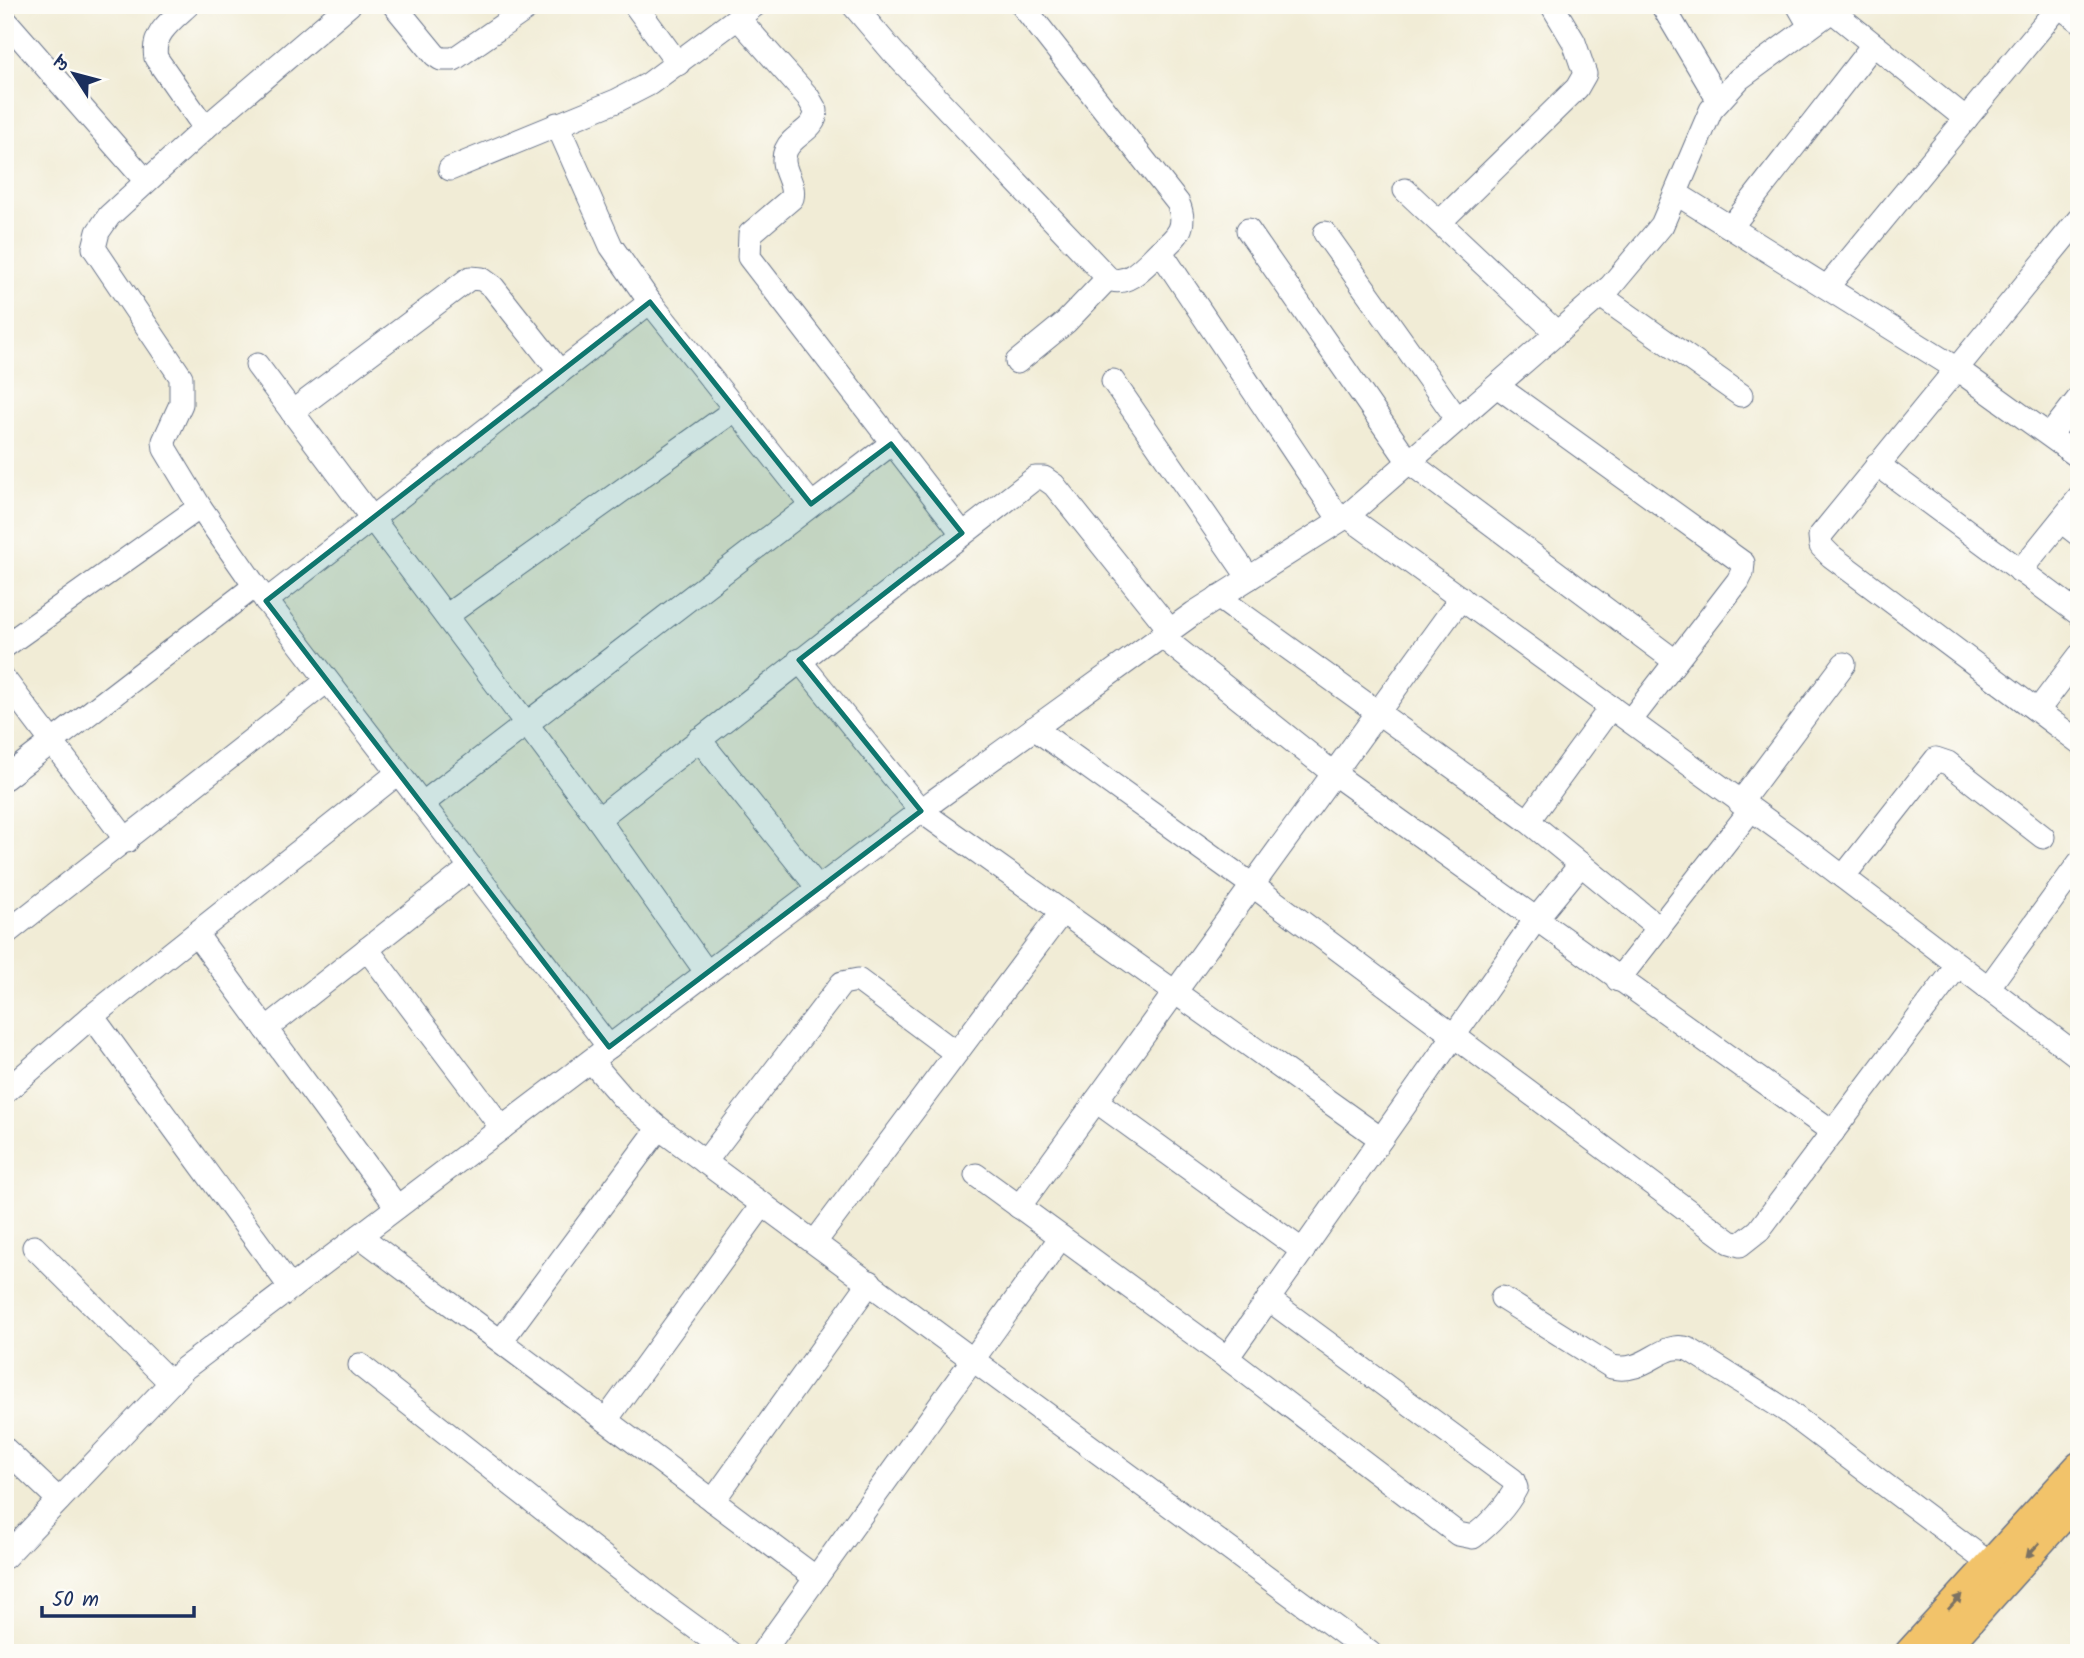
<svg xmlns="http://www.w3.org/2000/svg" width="2084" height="1658" font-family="Kalam,'Playpen Sans Deva',sans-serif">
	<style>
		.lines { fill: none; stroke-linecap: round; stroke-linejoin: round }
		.minor-casing { stroke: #667188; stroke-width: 25 }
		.major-casing { stroke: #667188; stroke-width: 31 }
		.minor { stroke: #fff; stroke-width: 23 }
		.major { stroke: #f2c36a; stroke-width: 28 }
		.oneway { fill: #7c7263 }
		.marked { fill: #0f766e; fill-opacity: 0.2; stroke: #0f766e; stroke-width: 5; stroke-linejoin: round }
	</style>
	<rect width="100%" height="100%" fill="#fdfcf7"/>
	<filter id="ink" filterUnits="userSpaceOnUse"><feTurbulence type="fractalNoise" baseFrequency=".0143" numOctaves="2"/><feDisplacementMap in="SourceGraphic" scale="14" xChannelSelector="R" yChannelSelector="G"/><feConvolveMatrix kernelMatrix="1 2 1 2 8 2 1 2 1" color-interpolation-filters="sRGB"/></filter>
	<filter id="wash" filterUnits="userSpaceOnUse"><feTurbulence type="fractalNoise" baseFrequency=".00686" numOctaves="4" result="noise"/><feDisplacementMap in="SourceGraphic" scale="28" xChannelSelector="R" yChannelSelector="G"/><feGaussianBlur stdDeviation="1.57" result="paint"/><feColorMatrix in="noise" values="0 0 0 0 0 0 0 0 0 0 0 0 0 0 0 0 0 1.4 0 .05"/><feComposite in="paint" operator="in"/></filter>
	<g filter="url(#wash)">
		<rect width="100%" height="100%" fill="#f1ecd6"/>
	</g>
	<g filter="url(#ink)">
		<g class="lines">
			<defs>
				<g id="minor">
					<path d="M188,5C172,20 151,34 156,58L205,128"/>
					<polyline points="349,5 205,128 109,216 98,232 94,248 181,377 181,404 164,441 165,449 200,507 255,586 609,1047"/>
					<polyline points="394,5 435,55 441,59 454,59 532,5"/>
					<polyline points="635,5 678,64"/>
					<path d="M853,5L893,52L1108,278C1127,289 1147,263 1160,251"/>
					<path d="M1022,5L1178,203C1188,226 1178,237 1160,251L1340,520"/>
					<polyline points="1662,5 1719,101"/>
					<polyline points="1798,5 1810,26"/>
					<polyline points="2058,5 2079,21"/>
					<polyline points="1831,10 1966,119"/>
					<path d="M738,18L808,97L816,111C816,130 793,134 786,150C778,168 796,181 792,198L750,234L749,257L962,533"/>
					<polyline points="5,20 146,181"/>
					<polyline points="557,124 611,246 650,302 811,504"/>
					<polyline points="450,169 616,101 649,84 755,5"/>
					<polyline points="1405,190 1557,333"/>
					<polyline points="1677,194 1957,369 2079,457"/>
					<polyline points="2079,219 1820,536 1821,546 1831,556 2079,742"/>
					<polyline points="1440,222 1577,88 1585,74 1574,42 1552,5"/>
					<polyline points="1731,227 1873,45"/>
					<polyline points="1248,230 1409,462 1675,661"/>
					<polyline points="1325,233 1458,420"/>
					<polyline points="1828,286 2059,6"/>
					<polyline points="1601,296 1741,395"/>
					<polyline points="1017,362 1066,322 1108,278"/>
					<polyline points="257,365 598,819 707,973"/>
					<polyline points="1113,381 1249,578"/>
					<polyline points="1497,386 1743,563 1742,573 1738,581 1630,721"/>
					<polyline points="292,412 470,278 482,279 493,287 560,372"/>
					<polyline points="2050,435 2079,398"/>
					<polyline points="1877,464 2079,614"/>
					<polyline points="1347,516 1809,851 2079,1057"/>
					<polyline points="2061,521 2079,535"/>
					<polyline points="2020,571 2079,498"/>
					<polyline points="1218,597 1528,821 1659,928"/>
					<polyline points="266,601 650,302"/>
					<polyline points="446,616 736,409"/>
					<polyline points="1161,636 1333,773 1833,1132"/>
					<polyline points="5,646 200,507"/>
					<polyline points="799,660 921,811 1381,1139"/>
					<polyline points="5,680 127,841"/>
					<polyline points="2038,710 2079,656"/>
					<polyline points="1034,728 1252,885 1730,1242 1740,1245 1759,1230 1958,965"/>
					<polyline points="699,739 819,889"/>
					<polyline points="5,778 255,586"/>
					<polyline points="1740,803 1844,664"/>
					<polyline points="422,804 891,444"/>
					<polyline points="598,819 1035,478 1044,478 1054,485 1170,630"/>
					<polyline points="1528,821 1611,707"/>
					<polyline points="1843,877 1936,759 1948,763 2043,837"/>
					<polyline points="5,934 327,681"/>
					<polyline points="196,934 397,1207"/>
					<polyline points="367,949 502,1128"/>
					<polyline points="1618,980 1750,811"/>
					<polyline points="1988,988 2079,863"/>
					<polyline points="92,1016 291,1288"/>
					<polyline points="266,1029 471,867"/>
					<polyline points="591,1061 623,1098 659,1128 1370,1653"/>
					<polyline points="5,1092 92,1016 398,773"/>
					<polyline points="1096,1101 1303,1251"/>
					<polyline points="705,1162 842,983 858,980 956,1053"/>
					<path d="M976,1175L1227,1358L1458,1534L1473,1537C1489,1525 1507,1506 1516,1488L1513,1480L1268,1299"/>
					<polyline points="1019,1207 1461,598"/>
					<polyline points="360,1236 816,1578"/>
					<polyline points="815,1242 1062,912"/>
					<polyline points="34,1247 171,1383"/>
					<path d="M1502,1298L1612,1367C1647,1375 1663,1338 1690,1350L1787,1411L1990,1564"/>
					<polyline points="501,1341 659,1128"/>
					<polyline points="1227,1358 1536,919 1581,864"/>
					<polyline points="360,1365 662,1603 730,1653"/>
					<polyline points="606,1420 763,1204"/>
					<polyline points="5,1449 59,1500"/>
					<polyline points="713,1501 870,1282"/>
					<polyline points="5,1557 185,1368 935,800 1194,613 1347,516 1611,286 1662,225 1711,110 1739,79 1840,5"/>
					<polyline points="762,1653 1061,1237"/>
				</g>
				<g id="major">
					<polyline points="1909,1653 2079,1466"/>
					<polyline points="1941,1653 2079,1499"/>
				</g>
			</defs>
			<use href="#minor" class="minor-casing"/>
			<use href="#major" class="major-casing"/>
			<use href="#minor" class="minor"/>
			<use href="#major" class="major"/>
		</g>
		<defs><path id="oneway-solid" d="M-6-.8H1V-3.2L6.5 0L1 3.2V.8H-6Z" transform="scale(1.75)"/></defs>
		<g class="oneway">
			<use href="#oneway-solid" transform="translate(2033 1550) rotate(132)"/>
			<use href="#oneway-solid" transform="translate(1955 1602) rotate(-48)"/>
		</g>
	</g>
	<path class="marked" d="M650,302L811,504L891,444L962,533L799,660L921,811L609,1047L266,601Z"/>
	<rect width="2084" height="1658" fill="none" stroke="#fdfcf7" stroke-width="28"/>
	<g transform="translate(74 74) rotate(306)" stroke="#fdfcf7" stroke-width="5" paint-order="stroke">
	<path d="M0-5L12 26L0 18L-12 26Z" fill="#1b2f5e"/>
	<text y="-10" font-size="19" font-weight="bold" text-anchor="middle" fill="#1b2f5e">उ</text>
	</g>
	<path d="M42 1606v10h152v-10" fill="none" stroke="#1b2f5e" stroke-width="3.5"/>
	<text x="52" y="1606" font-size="21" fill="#1b2f5e" stroke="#fdfcf7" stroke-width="5" paint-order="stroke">50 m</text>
</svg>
